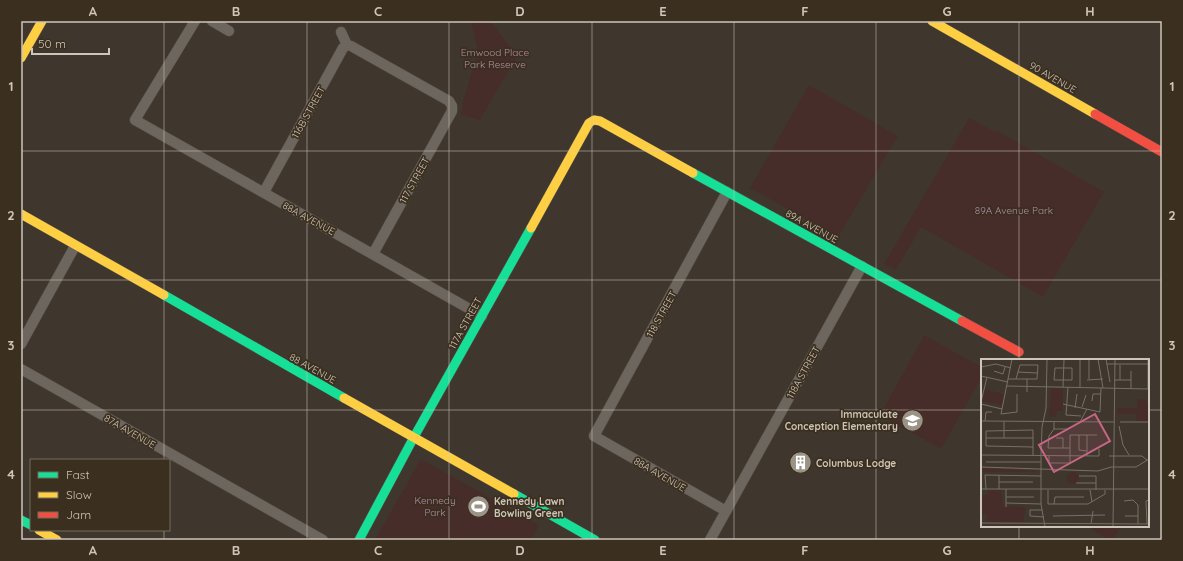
<svg xmlns="http://www.w3.org/2000/svg" width="1183" height="561" font-family="Quicksand,sans-serif">
	<style>
		.green { fill: #462d29 }
		.lines { fill: none; stroke-linecap: round; stroke-linejoin: round }
		.street-casing { stroke: #59534c; stroke-width: 11 }
		.fast-casing { stroke: #59534c; stroke-width: 10 }
		.slow-casing { stroke: #59534c; stroke-width: 10 }
		.jam-casing { stroke: #59534c; stroke-width: 10 }
		.street { stroke: #6c665e; stroke-width: 10 }
		.fast { stroke: #16e098; stroke-width: 9 }
		.slow { stroke: #ffcf43; stroke-width: 9 }
		.jam { stroke: #f24e42; stroke-width: 9 }
		.grid { fill: none; stroke: #cec5b9; stroke-width: 1; stroke-opacity: 0.55 }
		.labels { text-anchor: middle; stroke-width: 3.5; stroke-linejoin: round; paint-order: stroke }
		.park-label { font-size: 10px; fill: #b38cab; stroke: #3b2f1f }
		.street-label { font-size: 10px; fill: #cec5b9; stroke: #3b2f1f }
		.poi-label { font-size: 10px; font-weight: bold; fill: #cec5b9; stroke: #3b2f1f; text-anchor: start }
		.inset-road { fill: none; stroke: #787065; stroke-width: 1 }
		.view { fill: #c76685; fill-opacity: 0.15; stroke: #c76685; stroke-width: 2 }
		.inset-edge { fill: none; stroke: #cec5b9; stroke-width: 2 }
		.neatline { fill: none; stroke: #cec5b9; stroke-width: 1.5 }
		.grid-label { font-size: 13px; text-anchor: middle; font-weight: bold; fill: #cec5b9 }
	</style>
	<rect width="100%" height="100%" fill="#3f372d"/>
	<g class="green">
		<polygon points="471,21 491,21 517,56 480,120 461,115 463,101 478,51"/>
		<polygon points="809,85 898,136 838,237 750,188"/>
		<polygon points="969,118 995,132 996,130 1104,192 1043,297 921,227 896,270 884,264"/>
		<polygon points="924,335 982,367 982,377 941,449 880,415"/>
		<polygon points="421,459 539,525 531,540 375,540"/>
		<polygon points="1094,526 1121,526 1113,540 1109,540 1092,530"/>
	</g>
	<g class="lines">
		<defs>
			<g id="street">
				<polyline points="195,21 135,120 482,316"/>
				<polyline points="212,21 229,31"/>
				<polyline points="347,45 351,46 449,101 452,106 452,111 373,254"/>
				<polyline points="264,192 343,48 347,45 341,32"/>
				<polyline points="21,344 75,246"/>
				<polyline points="21,369 323,540"/>
				<polyline points="726,511 594,436 727,192"/>
				<polyline points="710,540 862,266"/>
			</g>
			<g id="fast">
				<polyline points="693,173 962,321"/>
				<polyline points="164,295 344,398"/>
				<polyline points="514,494 595,540"/>
				<polyline points="21,520 31,525"/>
				<polyline points="359,540 414,437 531,228"/>
			</g>
			<g id="slow">
				<polyline points="932,21 1095,114"/>
				<polyline points="21,58 42,21"/>
				<polyline points="21,214 164,295"/>
				<polyline points="531,228 589,123 594,120 600,121 693,173"/>
				<polyline points="344,398 514,494"/>
				<polyline points="39,530 57,540"/>
			</g>
			<g id="jam">
				<polyline points="1095,114 1162,152"/>
				<polyline points="962,321 1019,352"/>
			</g>
		</defs>
		<use href="#street" class="street-casing"/>
		<use href="#fast" class="fast-casing"/>
		<use href="#slow" class="slow-casing"/>
		<use href="#jam" class="jam-casing"/>
		<use href="#street" class="street"/>
		<use href="#fast" class="fast"/>
		<use href="#slow" class="slow"/>
		<use href="#jam" class="jam"/>
	</g>
	<path class="grid" d="M164,21V460M307,21V540M449,21V540M592,21V540M734,21V540M876,21V540M1019,21V360M21,151H1162M21,280H1162M21,410H982M1148,410H1162M1019,526V540M164,530V540"/>
	<defs>
		<symbol id="school-disc" viewBox="-11 -11 22 22"><circle r="9.5" fill="#9c9388" stroke="#3b2f1f"/><path d="M0-5L7-2L0 1L-7-2ZM-4 1L0 2.5L4 1V4Q0 6-4 4Z" fill="#fff"/></symbol>
		<symbol id="building-disc" viewBox="-11 -11 22 22"><circle r="9.5" fill="#9c9388" stroke="#3b2f1f"/><path d="M-4-6H4V6H1V3H-1V6H-4ZM-2.5-4.3h1.7v1.8h-1.7ZM.8-4.3h1.7v1.8H.8ZM-2.5-1h1.7V.8h-1.7ZM.8-1h1.7V.8H.8Z" fill="#fff"/></symbol>
		<symbol id="stadium-disc" viewBox="-11 -11 22 22"><circle r="9.5" fill="#9c9388" stroke="#3b2f1f"/><path d="M0-5a6.5 5 0 1 0 0 10a6.5 5 0 1 0 0-10ZM-3.5-1.8h7v3.6h-7Z" fill="#fff"/></symbol>
	</defs>
	<g fill-rule="evenodd">
		<use href="#school-disc" x="900" y="408" width="25" height="25"/>
		<use href="#building-disc" x="788" y="450" width="25" height="25"/>
		<use href="#stadium-disc" x="466" y="494" width="25" height="25"/>
	</g>
	<g class="labels">
		<g class="park-label">
			<text x="495" y="56">Emwood Place<tspan x="495" dy="12">Park Reserve</tspan></text>
			<text x="1014" y="214">89A Avenue Park</text>
			<text x="435" y="504">Kennedy<tspan x="435" dy="12">Park</tspan></text>
		</g>
		<g class="street-label">
			<text transform="translate(1053 77) rotate(30)" y="4">90 AVENUE</text>
			<text transform="translate(308 112) rotate(-61)" y="4">116B STREET</text>
			<text transform="translate(414 180) rotate(-61)" y="4">117 STREET</text>
			<text transform="translate(309 218) rotate(29)" y="4">88A AVENUE</text>
			<text transform="translate(812 226) rotate(29)" y="4">89A AVENUE</text>
			<text transform="translate(661 314) rotate(-61)" y="4">118 STREET</text>
			<text transform="translate(465 323) rotate(-61)" y="4">117A STREET</text>
			<text transform="translate(313 368) rotate(29)" y="4">88 AVENUE</text>
			<text transform="translate(803 372) rotate(-61)" y="4">118A STREET</text>
			<text transform="translate(130 431) rotate(30)" y="4">87A AVENUE</text>
			<text transform="translate(660 474) rotate(30)" y="4">88A AVENUE</text>
		</g>
		<g class="poi-label">
			<text x="898" y="418" text-anchor="end">Immaculate<tspan x="898" dy="12">Conception Elementary</tspan></text>
			<text x="816" y="467">Columbus Lodge</text>
			<text x="494" y="505">Kennedy Lawn<tspan x="494" dy="12">Bowling Green</tspan></text>
		</g>
	</g>
	<g transform="translate(981 359)">
		<rect width="168" height="168" fill="#3f372d"/>
		<path d="M70,29H82V52H76L74,58H68ZM4,30L23,35L21,46L1,42ZM157,40H164L168,46V62H155V55H137L136,49H156ZM0,109L56,112V113H0ZM86 119a6 6 0 1 1 12 0a6 6 0 1 1-12 0ZM7,131H20L22,147L45,148L42,163H6V155H0V147L2,136H7Z" fill="#462d29"/>
		<path class="inset-road" d="M31,0L20,55L36,53V35M73,0H91M117,0L122,29M125,0L129,23M126,5H167M0,8L15,5L30,9M13,12L22,15L24,8M150,12V29M37,13L56,14M0,17L27,23M27,20H56L57,6H39L35,20M108,20V0M82,21H91V9H74L73,21H82M106,21L122,20M133,21H150M139,21V6M26,27L168,30M82,28L83,1M87,28L85,56L100,57M99,28V0M167,30V0M46,33V20M111,42L112,35H120M0,43L6,18M0,45L21,50M82,45L119,53L120,29M101,48L105,36M94,49L96,35M0,62L133,63M4,62L5,53H11M73,62V70L68,77L67,89H89M99,63L106,50M139,63H168M138,67L142,86L148,96M73,70H86M98,76V91L106,92M5,79H52M23,79V62M75,79H82V89M52,88L5,87V72L52,71M0,96L118,97V90M52,96V71M68,96V104H89V76H116M106,97V76M128,97H161L166,101M5,103H60M0,108L117,112L130,108H155L168,100M98,117H115V131M18,123H52M95,124H115M0,130H168M5,130L4,116L60,117M18,130V116M25,130V148M67,131V145H107L124,135V131M109,131L111,143M25,138H53M143,142L152,141L157,146V165M25,144L60,145M73,145L74,138H103M61,151H49V157L63,158M72,157L124,156M144,157H157M0,164L168,165M110,165L112,152M166,165L165,142L168,141M64,168L60,145V95L61,68L65,49L66,0M132,168L134,0"/>
		<path class="view" d="M114,55L129,82L73,113L58,86Z"/>
		<rect width="168" height="168" class="inset-edge"/>
	</g>
	<rect width="1183" height="561" fill="none" stroke="#3b2f1f" stroke-width="44"/>
	<rect x="30" y="459" width="140" height="72" fill="#3b2f1f" stroke="#766b5d"/>
	<rect x="38" y="472" width="20" height="6" fill="#16e098" stroke="#766b5d"/>
	<text x="66" y="479" font-size="12" fill="#cec5b9">Fast</text>
	<rect x="38" y="492" width="20" height="6" fill="#ffcf43" stroke="#766b5d"/>
	<text x="66" y="499" font-size="12" fill="#cec5b9">Slow</text>
	<rect x="38" y="512" width="20" height="6" fill="#f24e42" stroke="#766b5d"/>
	<text x="66" y="519" font-size="12" fill="#cec5b9">Jam</text>
	<path d="M32 48v6h77v-6" fill="none" stroke="#cec5b9" stroke-width="2"/>
	<text x="38" y="48" font-size="12" fill="#cec5b9" stroke="#3b2f1f" stroke-width="3" paint-order="stroke">50 m</text>
	<rect x="22" y="22" width="1139" height="517" class="neatline"/>
	<g class="grid-label">
		<text x="93" y="16">A</text>
		<text x="236" y="16">B</text>
		<text x="378" y="16">C</text>
		<text x="520" y="16">D</text>
		<text x="663" y="16">E</text>
		<text x="805" y="16">F</text>
		<text x="947" y="16">G</text>
		<text x="1090" y="16">H</text>
		<text x="11" y="91">1</text>
		<text x="1172" y="91">1</text>
		<text x="11" y="220">2</text>
		<text x="1172" y="220">2</text>
		<text x="11" y="350">3</text>
		<text x="1172" y="350">3</text>
		<text x="11" y="479">4</text>
		<text x="1172" y="479">4</text>
		<text x="93" y="555">A</text>
		<text x="236" y="555">B</text>
		<text x="378" y="555">C</text>
		<text x="520" y="555">D</text>
		<text x="663" y="555">E</text>
		<text x="805" y="555">F</text>
		<text x="947" y="555">G</text>
		<text x="1090" y="555">H</text>
	</g>
</svg>
